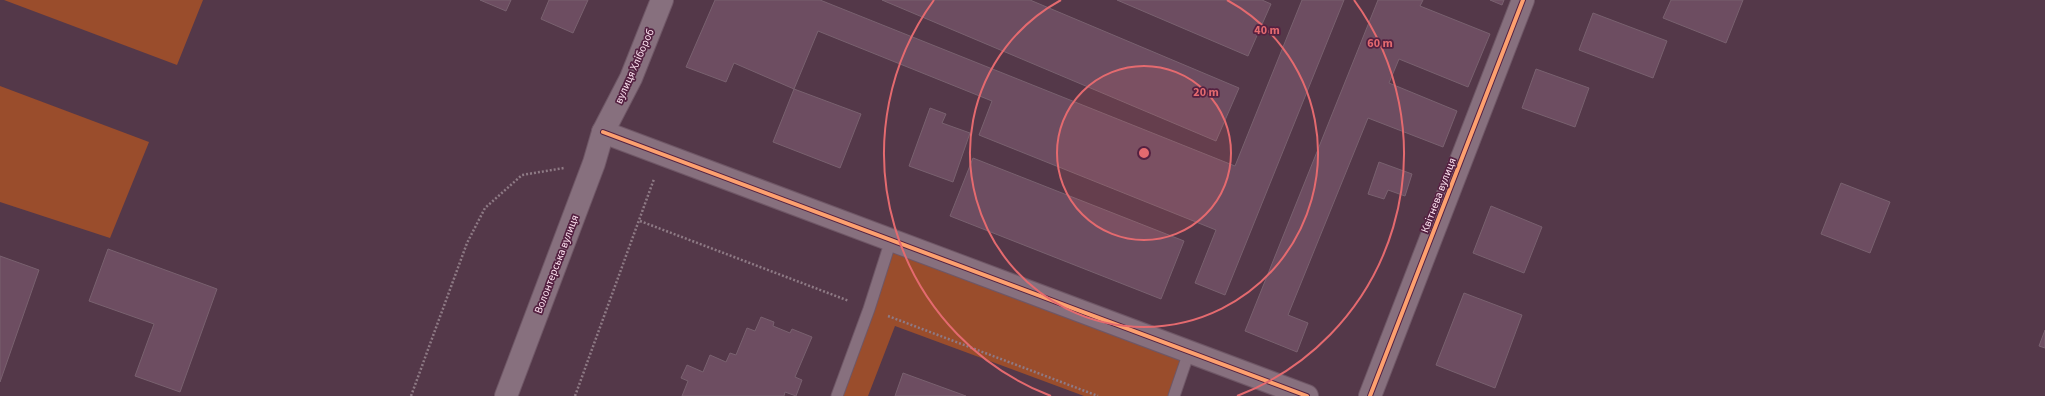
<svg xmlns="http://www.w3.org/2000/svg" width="2045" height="396" font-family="'Source Sans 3',sans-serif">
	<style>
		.green { fill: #9a4d2c }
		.building { fill: #6d4d61; stroke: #79616f }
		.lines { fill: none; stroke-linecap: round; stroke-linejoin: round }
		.service-casing { stroke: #6f5766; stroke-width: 13 }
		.minor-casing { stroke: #6f5766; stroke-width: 24 }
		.tertiary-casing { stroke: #6f5766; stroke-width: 24 }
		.path { stroke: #8e7a85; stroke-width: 2.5; stroke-dasharray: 2 2; stroke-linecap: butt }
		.service { stroke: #87707e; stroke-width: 11 }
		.minor { stroke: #87707e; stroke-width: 22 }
		.tertiary { stroke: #87707e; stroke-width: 22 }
		.cycleway-casing { stroke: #542141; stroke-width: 6 }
		.cycleway { stroke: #fca06f; stroke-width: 4 }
		.ring { fill: none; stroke: #e46a6f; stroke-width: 2 }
		.labels { text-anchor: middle; stroke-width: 3.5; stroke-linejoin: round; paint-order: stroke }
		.street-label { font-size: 11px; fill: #ffe4f2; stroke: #542141 }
		.centre { fill: #e46a6f; stroke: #542141; stroke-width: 2 }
		.ring-label { font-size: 12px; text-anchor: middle; font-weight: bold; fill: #e46a6f; stroke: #542141; stroke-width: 3.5; stroke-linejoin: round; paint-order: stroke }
	</style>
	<rect width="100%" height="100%" fill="#543849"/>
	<g class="green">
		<polygon points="4,0 203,0 177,65"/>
		<polygon points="0,86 149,142 110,238 0,202"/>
		<polygon points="891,240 1189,352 1174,396 1084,396 895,326 868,396 837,396"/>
	</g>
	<g class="building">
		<polygon points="480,0 511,0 506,11"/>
		<polygon points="549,0 588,0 573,33 541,19"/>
		<polygon points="715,0 820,0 1235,166 1302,0 1344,0 1225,295 1195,283 1216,230 979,135 992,101 818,31 794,89 734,63 726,82 686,67"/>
		<polygon points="882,0 1030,0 1239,88 1216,141"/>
		<polygon points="1117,0 1262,0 1271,4 1248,56"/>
		<polygon points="1378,0 1423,0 1420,6 1490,34 1468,87 1399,59 1389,83 1457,111 1443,147 1368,118 1288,315 1308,323 1297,352 1245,331"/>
		<polygon points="1490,0 1504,0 1502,5"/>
		<polygon points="1671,0 1743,0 1726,43 1663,18"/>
		<polygon points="1593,13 1667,41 1653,78 1579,50"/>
		<polygon points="1536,69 1589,88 1575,127 1522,108"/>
		<polygon points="794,89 861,114 840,168 773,142"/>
		<polygon points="930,108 946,114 942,123 970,133 953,182 909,166"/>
		<polygon points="973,158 1184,241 1161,299 950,216"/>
		<polygon points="1379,162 1412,174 1405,196 1388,190 1384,199 1368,194"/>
		<polygon points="1841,183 1890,202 1870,253 1821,234"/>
		<polygon points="1491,206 1542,227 1524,273 1473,253"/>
		<polygon points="108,249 217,289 180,392 135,376 154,324 89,301"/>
		<polygon points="0,256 39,270 0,382"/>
		<polygon points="1464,293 1522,315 1495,388 1436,365"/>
		<polygon points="761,317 774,322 773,326 790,333 792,329 812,337 795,377 802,380 796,396 785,392 784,396 682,396 688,381 681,378 687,365 703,372 710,355 726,362 730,353 736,355 747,328 755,331"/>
		<polygon points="2045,330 2045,348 2039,346"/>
		<polygon points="903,373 966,396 895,396"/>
	</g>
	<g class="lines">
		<defs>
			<g id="service">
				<polyline points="837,396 869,309 891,240"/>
				<polyline points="1174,396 1189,352"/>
			</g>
			<polyline id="minor" points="1370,396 1523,0"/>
			<g id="tertiary">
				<polyline points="603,132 1307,396"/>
				<polyline points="506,396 594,163 603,132 631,78 662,0"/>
			</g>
		</defs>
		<use href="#service" class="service-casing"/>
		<use href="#minor" class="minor-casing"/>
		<use href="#tertiary" class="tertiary-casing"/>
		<g class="path">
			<polyline points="640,221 849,301"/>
			<polyline points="888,316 1098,396"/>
			<polyline points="411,396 467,243 485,208 522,175 564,168"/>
			<polyline points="575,396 654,179"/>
		</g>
		<use href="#service" class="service"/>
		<use href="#minor" class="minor"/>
		<use href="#tertiary" class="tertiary"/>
		<defs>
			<g id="cycleway">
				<polyline points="603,132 1307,396"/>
				<polyline points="1370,396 1523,0"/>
			</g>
		</defs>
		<use href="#cycleway" class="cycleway-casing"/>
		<use href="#cycleway" class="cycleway"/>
	</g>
	<circle cx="1144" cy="153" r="87" fill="#e46a6f" fill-opacity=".12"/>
	<g class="ring">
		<circle cx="1144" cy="153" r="87"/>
		<path d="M1227 0A174 174 0 1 1 1061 0"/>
		<path d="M1051 396A260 260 0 0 1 934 0M1354 0A260 260 0 0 1 1237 396"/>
	</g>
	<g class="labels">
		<g class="street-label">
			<text transform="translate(634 66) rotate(-66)" y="4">вулиця Хлібороб</text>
			<text transform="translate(1438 195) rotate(-69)" y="4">Квітнева вулиця</text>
			<text transform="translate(556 264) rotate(-69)" y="4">Волонтерська вулиця</text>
		</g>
	</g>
	<circle cx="1144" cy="153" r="6" class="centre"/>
	<g class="ring-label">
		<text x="1267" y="34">40 m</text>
		<text x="1380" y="47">60 m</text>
		<text x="1206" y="96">20 m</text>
	</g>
</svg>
